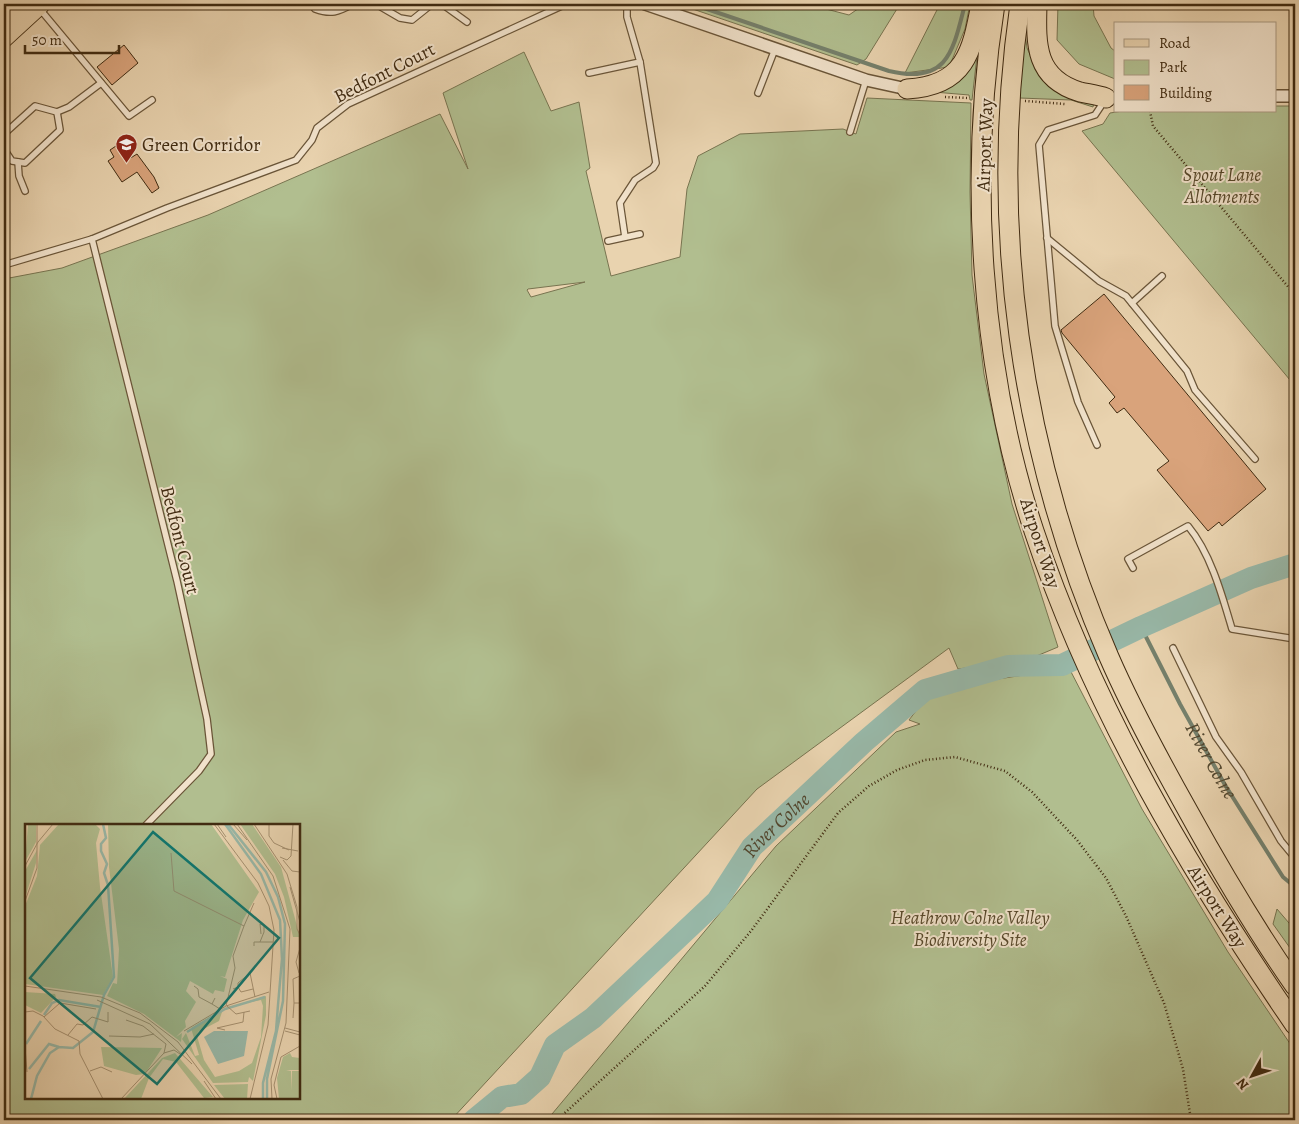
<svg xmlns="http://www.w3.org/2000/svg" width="1299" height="1124" font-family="Alegreya,serif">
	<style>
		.green { fill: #b1be8f; stroke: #787450; fill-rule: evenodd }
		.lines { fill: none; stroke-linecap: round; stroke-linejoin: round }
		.stream { stroke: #75806c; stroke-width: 4 }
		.river { stroke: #98b8a8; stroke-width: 22 }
		.building { fill: #d9a37b; stroke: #402b11 }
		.service-casing { stroke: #6a5538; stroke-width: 8 }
		.minor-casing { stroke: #6a5538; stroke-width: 14 }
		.primary-casing { stroke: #402b11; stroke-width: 20 }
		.trunk-casing { stroke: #402b11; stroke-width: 21 }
		.path { stroke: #402b11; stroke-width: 2.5; stroke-dasharray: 1 2.5; stroke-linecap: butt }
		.service { stroke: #f1e2cb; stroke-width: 5.5 }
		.minor { stroke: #f1e2cb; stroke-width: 11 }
		.primary { stroke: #e9d3af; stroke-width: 18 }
		.trunk { stroke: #e9d3af; stroke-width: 19 }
		.labels { text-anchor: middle; stroke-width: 4; stroke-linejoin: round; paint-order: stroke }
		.street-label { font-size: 19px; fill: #402b11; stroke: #f1e2cb }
		.poi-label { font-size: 19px; fill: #402b11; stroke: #f1e2cb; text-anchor: start }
		.park-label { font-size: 19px; font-style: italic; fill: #57482a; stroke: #f1e2cb }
		.water-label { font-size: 20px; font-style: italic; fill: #52472f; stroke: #f1e2cb }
		.inset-river { fill: none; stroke: #98b8a8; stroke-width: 2.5 }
		.inset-road { fill: none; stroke: #a59070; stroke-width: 1 }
		.view { fill: #0f766e; fill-opacity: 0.15; stroke: #0f766e; stroke-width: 2.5 }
		.inset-edge { fill: none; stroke: #402b11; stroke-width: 2.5 }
	</style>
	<rect width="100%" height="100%" fill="#e9d3af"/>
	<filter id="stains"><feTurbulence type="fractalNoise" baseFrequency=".004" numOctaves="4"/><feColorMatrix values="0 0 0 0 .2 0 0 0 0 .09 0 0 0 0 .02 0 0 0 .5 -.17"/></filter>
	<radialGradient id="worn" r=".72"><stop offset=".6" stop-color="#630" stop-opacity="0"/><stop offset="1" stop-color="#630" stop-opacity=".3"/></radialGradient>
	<g class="green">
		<polygon points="678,4 807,4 849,15 865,4 900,4 866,59 857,65"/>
		<polygon points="940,4 970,4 965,29 949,67 905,73"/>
		<polygon points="1058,4 1093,4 1094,16 1111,48 1115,51 1115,79 1079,64 1057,40"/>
		<polygon points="1025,33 1027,48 1034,63 1094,102 1093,107 1071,100 1020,98 1018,95"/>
		<polygon points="979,38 972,100 970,100 969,95 922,91"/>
		<path d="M524,52L551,111L579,102L590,168L586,171L611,276L680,257L687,189L698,156L740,134L843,129L856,134L867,98L971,103L970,192L972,275L984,374L1012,504L1058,647L1027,660L958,669L949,648L757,789L451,1120H4V279L62,268L208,215L440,114L468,169L443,93ZM585,282L531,297L527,290L528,289ZM26,825H299V1098H26Z"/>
		<polygon points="1275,106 1292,106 1295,108 1295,386 1082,131 1103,124 1110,113 1123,111 1275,111"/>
		<polygon points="1069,668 1142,809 1228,952 1295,1051 1295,1120 547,1120 776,846 896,732 920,724 909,720 926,698 998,679"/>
		<polygon points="1277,909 1295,930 1295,955 1273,924"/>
	</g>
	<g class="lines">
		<g class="stream">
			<path d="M692,4L889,71C948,85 953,51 965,4"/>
			<path id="s1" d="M1141,627L1180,704L1225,785L1283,877L1295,887"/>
		</g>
		<path class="river" id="s2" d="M474,1120L502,1097L521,1094L540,1077L555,1045L593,1018L717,901L752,847L864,742L925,690L1008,666L1062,665L1141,627L1251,578L1295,564"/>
	</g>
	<g class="building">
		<polygon points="124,45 138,63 112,85 97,67"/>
		<polygon points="119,144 129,159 137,154 154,177 159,188 152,193 137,172 122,182 108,161 114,157 110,150"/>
		<polygon points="1104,294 1266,489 1222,526 1219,522 1208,531 1157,470 1169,461 1124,408 1117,413 1109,403 1115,397 1062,333 1061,330"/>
	</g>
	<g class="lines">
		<defs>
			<g id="service">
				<path d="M311,4L315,9C331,15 338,12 353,4"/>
				<polyline points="376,4 400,18 412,20 432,4"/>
				<polyline points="442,4 467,22"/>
				<polyline points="39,8 129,116 152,100"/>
				<polyline points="589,73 640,62 627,17 627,4"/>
				<polyline points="758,93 775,49"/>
				<polyline points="850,132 866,80"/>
				<polyline points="4,134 35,106 57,112 69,107 101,83"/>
				<polyline points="4,149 12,161 25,163 60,130 57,112"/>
				<polyline points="18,162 19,176 25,191"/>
				<polyline points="625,237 620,203 635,180 653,168 656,163 640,62"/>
				<polyline points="1047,238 1099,281 1126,296 1187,371 1195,390 1255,459"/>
				<polyline points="608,241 640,234"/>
				<polyline points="4,265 92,239"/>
				<polyline points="1132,303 1162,276"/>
				<polyline points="1097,445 1078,402 1055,326 1039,145 1048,130 1095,115 1105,100"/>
				<path d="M1133,568L1128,559L1188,526C1211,554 1222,595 1232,629L1295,639"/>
				<polyline points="1173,648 1216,737 1241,772 1281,841 1295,858"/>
				<polyline points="146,825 199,771 211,754 207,719 177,581 92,239 167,208 296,160 312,140 317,128 348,104 566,4"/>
			</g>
			<g id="minor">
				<polyline points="645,4 866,80 907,89"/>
				<polyline points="1275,96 1295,96"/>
			</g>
			<g id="primary">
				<polyline points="4,16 17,4"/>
				<polyline points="4,38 41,4"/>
			</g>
			<g id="trunk">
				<path d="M995,4C968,174 980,367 1034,531C1093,708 1190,872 1295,1025"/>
				<path d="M1020,4C988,225 1020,452 1109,657C1132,710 1160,761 1188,811C1221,871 1256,930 1295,986"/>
				<path d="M1037,4C1036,43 1034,78 1080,92C1089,94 1098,95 1106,98"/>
				<path d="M907,89C965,86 972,52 981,4"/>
			</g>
		</defs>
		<use href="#service" class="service-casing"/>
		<use href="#minor" class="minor-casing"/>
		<use href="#primary" class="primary-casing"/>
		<use href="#trunk" class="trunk-casing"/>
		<g class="path">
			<polyline points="945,97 969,98"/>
			<polyline points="1025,101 1065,104"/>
			<polyline points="1150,111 1153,126 1295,295"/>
			<polyline points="557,1120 705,986 751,931 838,813 869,786 897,770 925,760 955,757 1005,771 1032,792 1077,840 1106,878 1126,916 1164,1003 1183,1069 1191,1120"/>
		</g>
		<use href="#service" class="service"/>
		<use href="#minor" class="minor"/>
		<use href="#primary" class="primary"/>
		<use href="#trunk" class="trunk"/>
	</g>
	<defs>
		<symbol id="school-pin" viewBox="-11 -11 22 30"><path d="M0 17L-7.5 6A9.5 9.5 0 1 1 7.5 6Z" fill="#8f2418" stroke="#f1e2cb"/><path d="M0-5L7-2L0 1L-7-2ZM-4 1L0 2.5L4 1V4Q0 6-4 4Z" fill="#fff"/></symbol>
	</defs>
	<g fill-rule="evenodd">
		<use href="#school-pin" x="114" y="132" width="25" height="34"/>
	</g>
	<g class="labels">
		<g class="street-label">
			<text transform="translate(384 72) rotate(-27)" y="7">Bedfont Court</text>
			<text transform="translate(984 145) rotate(-88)" y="7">Airport Way</text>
			<text transform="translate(181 540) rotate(76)" y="7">Bedfont Court</text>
			<text transform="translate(1041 543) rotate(72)" y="7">Airport Way</text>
			<text transform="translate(1218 906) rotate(58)" y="7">Airport Way</text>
		</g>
		<g class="poi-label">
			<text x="142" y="151">Green Corridor</text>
		</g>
		<g class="park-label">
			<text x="1222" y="181">Spout Lane<tspan x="1222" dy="22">Allotments</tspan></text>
			<text x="970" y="924">Heathrow Colne Valley<tspan x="970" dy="22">Biodiversity Site</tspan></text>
		</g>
		<g class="water-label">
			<text dy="7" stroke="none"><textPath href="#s1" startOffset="151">River Colne</textPath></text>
			<text dy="7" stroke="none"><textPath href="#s2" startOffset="430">River Colne</textPath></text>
		</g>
	</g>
	<g transform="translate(25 824)">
		<rect width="275" height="275" fill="#e9d3af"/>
		<path d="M3,0H11V18L0,38ZM34,0H70L75,5L71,19L75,63L88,153L78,171L0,160V82L12,52L15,21ZM83,0H186L234,68L218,96L200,153L195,152L202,155L199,168L190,166L188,170L165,157L161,167L171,178L160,197L161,203L151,213L157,209L156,218L119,190L82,172L88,159L92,160L94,125L84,43ZM215,0H227L256,43L275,113H268L259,73L250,50ZM12,26L11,39L0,74V47ZM0,168L30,170L31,173L16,189L0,181ZM241,172V191L228,257L224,253L223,258L188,259L157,215L161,209L170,232L174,231L166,204L198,185L194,197L173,208L172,212L179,236L190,253L214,247L227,239L236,213L238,182L236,176L204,183ZM76,223L137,224L120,250L111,251L79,242ZM150,229L188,273L179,274L151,238L138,235L124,254L116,275H99L137,234ZM265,229L267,233L275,234V246H261L266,247V267L267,247H275V275H254L252,254L258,233ZM223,260L222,275H200L189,261Z" fill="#b1be8f"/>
		<path d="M189,207H223L219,232L193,240L179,213Z" fill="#98b8a8"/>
		<path class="inset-river" d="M200,0L236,50L255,96L257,135L253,181L251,207L238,259V275M203,0L241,48L253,73L260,100L258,177L242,255V275M19,191L27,179L34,176L76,183M162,208L200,185L240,173M1,220L16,197M4,245L24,220L34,223M6,275L12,252L25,229L34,223L48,224L68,208L79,171L89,153L83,61L79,49L82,40L76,27V20L81,14L78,0"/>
		<path class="inset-road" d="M189,0L233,59L244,82L249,106L243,201L225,275M192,0L201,13M208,0L222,16M212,0L248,52L265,105L261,199L246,255L247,275M229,0L262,50L272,83V105L275,111M244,0V12L249,19L264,26M257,24L273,27M146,29L149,67L219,102L208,132L210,144L201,182M255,33L262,36L266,32L268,0M258,36L267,47L275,48M0,42L13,18L28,0M265,63L275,98M0,77L12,44V0M219,102L229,79M235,118L239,108V101L235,100L236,110M229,122V118H248M274,149L271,138L275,124M275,152L268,155L269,179H275M0,162L76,173L115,189L153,218L196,275M169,162L173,165L174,173L187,180M213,163V159L225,149L230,173M208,165L213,163L216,168L228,165M190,174L187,180L195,185M72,176L125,200L167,240M202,182L211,190L225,187M0,188L8,187L18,192L30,205L54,217L55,230L78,275M19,193L35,179L71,185M268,194L269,179M260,204L275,208M200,206L192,204L218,198L219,188M159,207L201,182L244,168M260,207L275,211M43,211L52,200L58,201L67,193L83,198V188M84,212L115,213L129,210M0,223L2,248M139,229L149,226L155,230M65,247L76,243L87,248M179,257L191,275M96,275L139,229L141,220L118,202L101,196M252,275L249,261L256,233L275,222"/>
		<path class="view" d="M128,8L254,114L132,260L5,154Z"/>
		<rect width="275" height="275" class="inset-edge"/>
	</g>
	<rect width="1299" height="1124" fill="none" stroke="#e9d3af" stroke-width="20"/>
	<rect x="5" y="5" width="1289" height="1114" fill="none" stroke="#402b11" stroke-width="2.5"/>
	<rect x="10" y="10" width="1279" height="1104" fill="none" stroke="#402b11"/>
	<rect x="1114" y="22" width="162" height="90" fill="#f1e2cb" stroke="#aa9981"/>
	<rect x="1124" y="39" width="25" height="8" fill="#e9d3af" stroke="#aa9981"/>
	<text x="1159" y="48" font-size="15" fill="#402b11">Road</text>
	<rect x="1124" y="60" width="25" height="15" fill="#b1be8f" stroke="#aa9981"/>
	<text x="1159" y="72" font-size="15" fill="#402b11">Park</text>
	<rect x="1124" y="85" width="25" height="15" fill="#d9a37b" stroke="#aa9981"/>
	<text x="1159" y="98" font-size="15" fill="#402b11">Building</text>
	<g transform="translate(1252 1076) rotate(230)" stroke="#f1e2cb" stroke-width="4" paint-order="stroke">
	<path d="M0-4L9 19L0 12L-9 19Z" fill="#402b11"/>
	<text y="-8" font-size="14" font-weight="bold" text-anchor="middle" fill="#402b11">N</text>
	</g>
	<path d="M25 45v8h94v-8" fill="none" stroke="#402b11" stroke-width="2.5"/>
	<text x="32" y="45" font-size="15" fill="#402b11" stroke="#f1e2cb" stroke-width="4" paint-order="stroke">50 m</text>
	<rect width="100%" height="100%" filter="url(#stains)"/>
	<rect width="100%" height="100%" fill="url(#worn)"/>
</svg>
